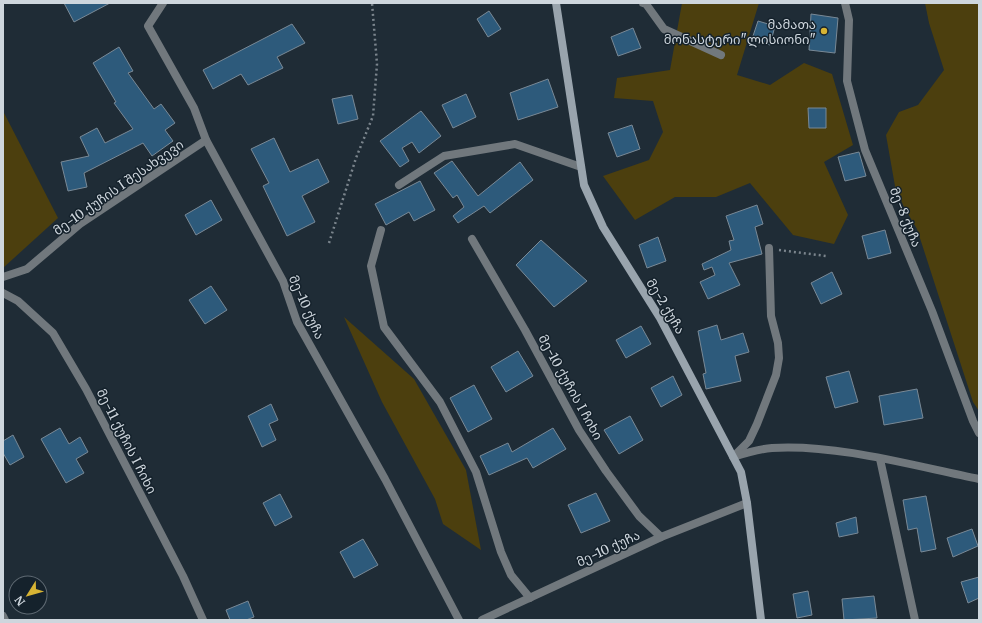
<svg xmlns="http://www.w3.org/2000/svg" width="982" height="623" font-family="Merriweather,'Noto Sans Georgian',serif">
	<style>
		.green { fill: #4c3f0e }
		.building { fill: #2d5a7b; stroke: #798996 }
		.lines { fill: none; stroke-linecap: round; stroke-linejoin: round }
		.path { stroke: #7b858d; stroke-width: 2.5; stroke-dasharray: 2 3; stroke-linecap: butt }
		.minor { stroke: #71787d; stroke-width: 8 }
		.secondary { stroke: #99a4ad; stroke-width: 8 }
		.poi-dot { fill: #d7b434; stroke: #15222c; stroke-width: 1.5 }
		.labels { text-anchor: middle; stroke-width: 3; stroke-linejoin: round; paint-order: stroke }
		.poi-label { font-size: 13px; fill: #ced6dd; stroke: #15222c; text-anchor: end }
		.street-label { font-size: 13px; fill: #ced6dd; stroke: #15222c }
	</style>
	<rect width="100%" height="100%" fill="#1f2c36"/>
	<g class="green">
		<polygon points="682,3 759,3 737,75 770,85 804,63 832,74 853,145 824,162 848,215 834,244 793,235 750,183 716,197 675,197 635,220 603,176 649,160 663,132 653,101 614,98 617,78 670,70"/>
		<polygon points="925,3 979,3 979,411 973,402 917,229 904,207 895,186 886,135 899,112 918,105 944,70 929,23"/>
		<polygon points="3,111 58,218 3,268"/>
		<polygon points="344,317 414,379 466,470 481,550 443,524 435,499 382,402"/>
	</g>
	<g class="building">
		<polygon points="64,3 110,3 74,22"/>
		<polygon points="489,11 501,29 488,37 477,19"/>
		<polygon points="811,14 838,18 835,53 809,50"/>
		<polygon points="758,21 775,26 770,45 752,39"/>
		<polygon points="292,24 305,43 277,57 283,68 248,85 241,74 213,89 203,70"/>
		<polygon points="633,28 641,48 618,56 611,37"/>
		<polygon points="119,47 133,71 128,73 154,109 161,104 175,123 165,130 173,141 152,156 143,143 84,173 87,187 68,191 61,162 89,156 80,137 97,128 105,143 133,129 114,103 116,102 93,63"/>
		<polygon points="548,79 558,107 518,120 510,93"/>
		<polygon points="466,94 476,117 453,128 442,105"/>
		<polygon points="352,95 358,119 338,124 332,99"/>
		<polygon points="808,108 826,108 826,128 809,128"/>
		<polygon points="421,111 441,136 419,153 412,142 402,148 409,161 400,167 380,141"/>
		<polygon points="632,125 640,149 617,157 608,133"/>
		<polygon points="274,138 290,172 318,159 329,182 302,196 315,222 287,236 263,186 269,183 251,149"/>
		<polygon points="859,152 866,176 845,181 838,157"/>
		<polygon points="452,161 478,196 520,162 533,180 490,213 484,206 458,223 453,216 464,207 457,195 453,198 434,173"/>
		<polygon points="420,181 435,210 414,221 409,212 386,225 375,204"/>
		<polygon points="211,200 222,220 196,235 185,215"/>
		<polygon points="757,205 763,224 755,227 762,254 729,263 740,285 708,299 700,282 715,275 712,267 704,270 702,264 731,250 729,241 734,240 726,216"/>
		<polygon points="885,230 891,253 868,259 862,236"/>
		<polygon points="658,237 666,261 647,268 639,245"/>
		<polygon points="541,240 587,281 554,307 516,265"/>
		<polygon points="832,272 842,294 821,304 811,283"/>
		<polygon points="211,286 227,310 205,324 189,300"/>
		<polygon points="717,325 721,340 743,333 749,352 735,356 741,381 706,389 703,374 706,373 698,331"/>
		<polygon points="641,326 651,344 626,358 616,340"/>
		<polygon points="518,351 533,376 506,392 491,367"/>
		<polygon points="849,371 858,402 835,408 826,377"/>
		<polygon points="673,376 682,395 661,407 651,388"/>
		<polygon points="474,385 492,419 468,432 450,398"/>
		<polygon points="917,389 923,418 884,425 879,396"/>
		<polygon points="271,404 278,420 269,424 276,440 262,447 248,416"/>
		<polygon points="630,416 643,440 619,454 604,430"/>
		<polygon points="60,428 69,444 80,437 88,452 76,459 84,473 66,483 41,439"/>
		<polygon points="553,428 566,449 533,468 527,458 489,475 480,456 508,443 512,452"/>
		<polygon points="13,435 24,457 10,465 3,453 3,441"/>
		<polygon points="596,493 610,521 581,533 568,505"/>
		<polygon points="280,494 292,517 275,526 263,503"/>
		<polygon points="926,496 936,549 921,552 917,528 908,530 903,500"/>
		<polygon points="856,517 858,533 839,537 836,523"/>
		<polygon points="972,529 978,546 953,557 947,538"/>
		<polygon points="363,539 378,565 354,578 340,552"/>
		<polygon points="979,577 979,598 968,603 961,582"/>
		<polygon points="808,591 812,615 797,618 793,594"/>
		<polygon points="874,596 877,618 844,620 842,599"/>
		<polygon points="248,601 254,617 246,620 230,620 226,610"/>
	</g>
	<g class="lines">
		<g class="path">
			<polyline points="329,243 356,158 373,116 377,64 372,3"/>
			<polyline points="779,250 826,256"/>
		</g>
		<g class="minor">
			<polyline points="163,3 148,26 194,108 206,140 283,281 297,322 385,479 459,620"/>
			<polyline points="643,3 646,4 664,29 721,55"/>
			<polyline points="845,3 849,20 847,81 865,150 932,311 973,421 979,433"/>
			<polyline points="399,185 444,156 515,144 581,167"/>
			<polyline points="381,230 371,266 384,327 440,402 476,472 501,552 511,575 530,598"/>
			<polyline points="472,239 525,330 579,430 606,471 639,516 661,537"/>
			<polyline points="3,277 27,269 80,224 206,140"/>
			<polyline points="3,293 18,301 53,333 86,389 183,576 203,620"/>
			<polyline points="734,456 749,441 757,424 776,375 779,358 778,343 771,316 769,248"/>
			<path d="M733,457C746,453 759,449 772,448C838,444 914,466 979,479"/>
			<polyline points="880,459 915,620"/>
			<polyline points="3,616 5,620"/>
			<polyline points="482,620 661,537 747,503"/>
		</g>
		<polyline class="secondary" points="556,3 584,185 603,227 660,318 741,472 747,503 761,620"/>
	</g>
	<circle class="poi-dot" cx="824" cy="31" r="4"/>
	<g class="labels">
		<g class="poi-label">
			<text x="816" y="29">მამათა<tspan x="816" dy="15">მონასტერი"ლისიონი"</tspan></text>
		</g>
		<g class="street-label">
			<text transform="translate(118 187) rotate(-35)" y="5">მე-10 ქუჩის I შესახვევი</text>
			<text transform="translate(906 217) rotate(68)" y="5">მე-8 ქუჩა</text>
			<text transform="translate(666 306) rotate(59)" y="5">მე-2 ქუჩა</text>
			<text transform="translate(307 307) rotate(66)" y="5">მე-10 ქუჩა</text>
			<text transform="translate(571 387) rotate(61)" y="5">მე-10 ქუჩის I ჩიხი</text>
			<text transform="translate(127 441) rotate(63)" y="5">მე-11 ქუჩის I ჩიხი</text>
			<text transform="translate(608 548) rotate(-25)" y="5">მე-10 ქუჩა</text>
		</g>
	</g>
	<rect width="982" height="623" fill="none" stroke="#ced6dd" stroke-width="8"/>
	<g transform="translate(28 595) rotate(233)"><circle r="19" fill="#15222c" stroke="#5f6a73"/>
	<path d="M0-3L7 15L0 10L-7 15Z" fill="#d7b434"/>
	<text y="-6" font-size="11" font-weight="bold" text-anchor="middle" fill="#ced6dd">N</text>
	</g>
</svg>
